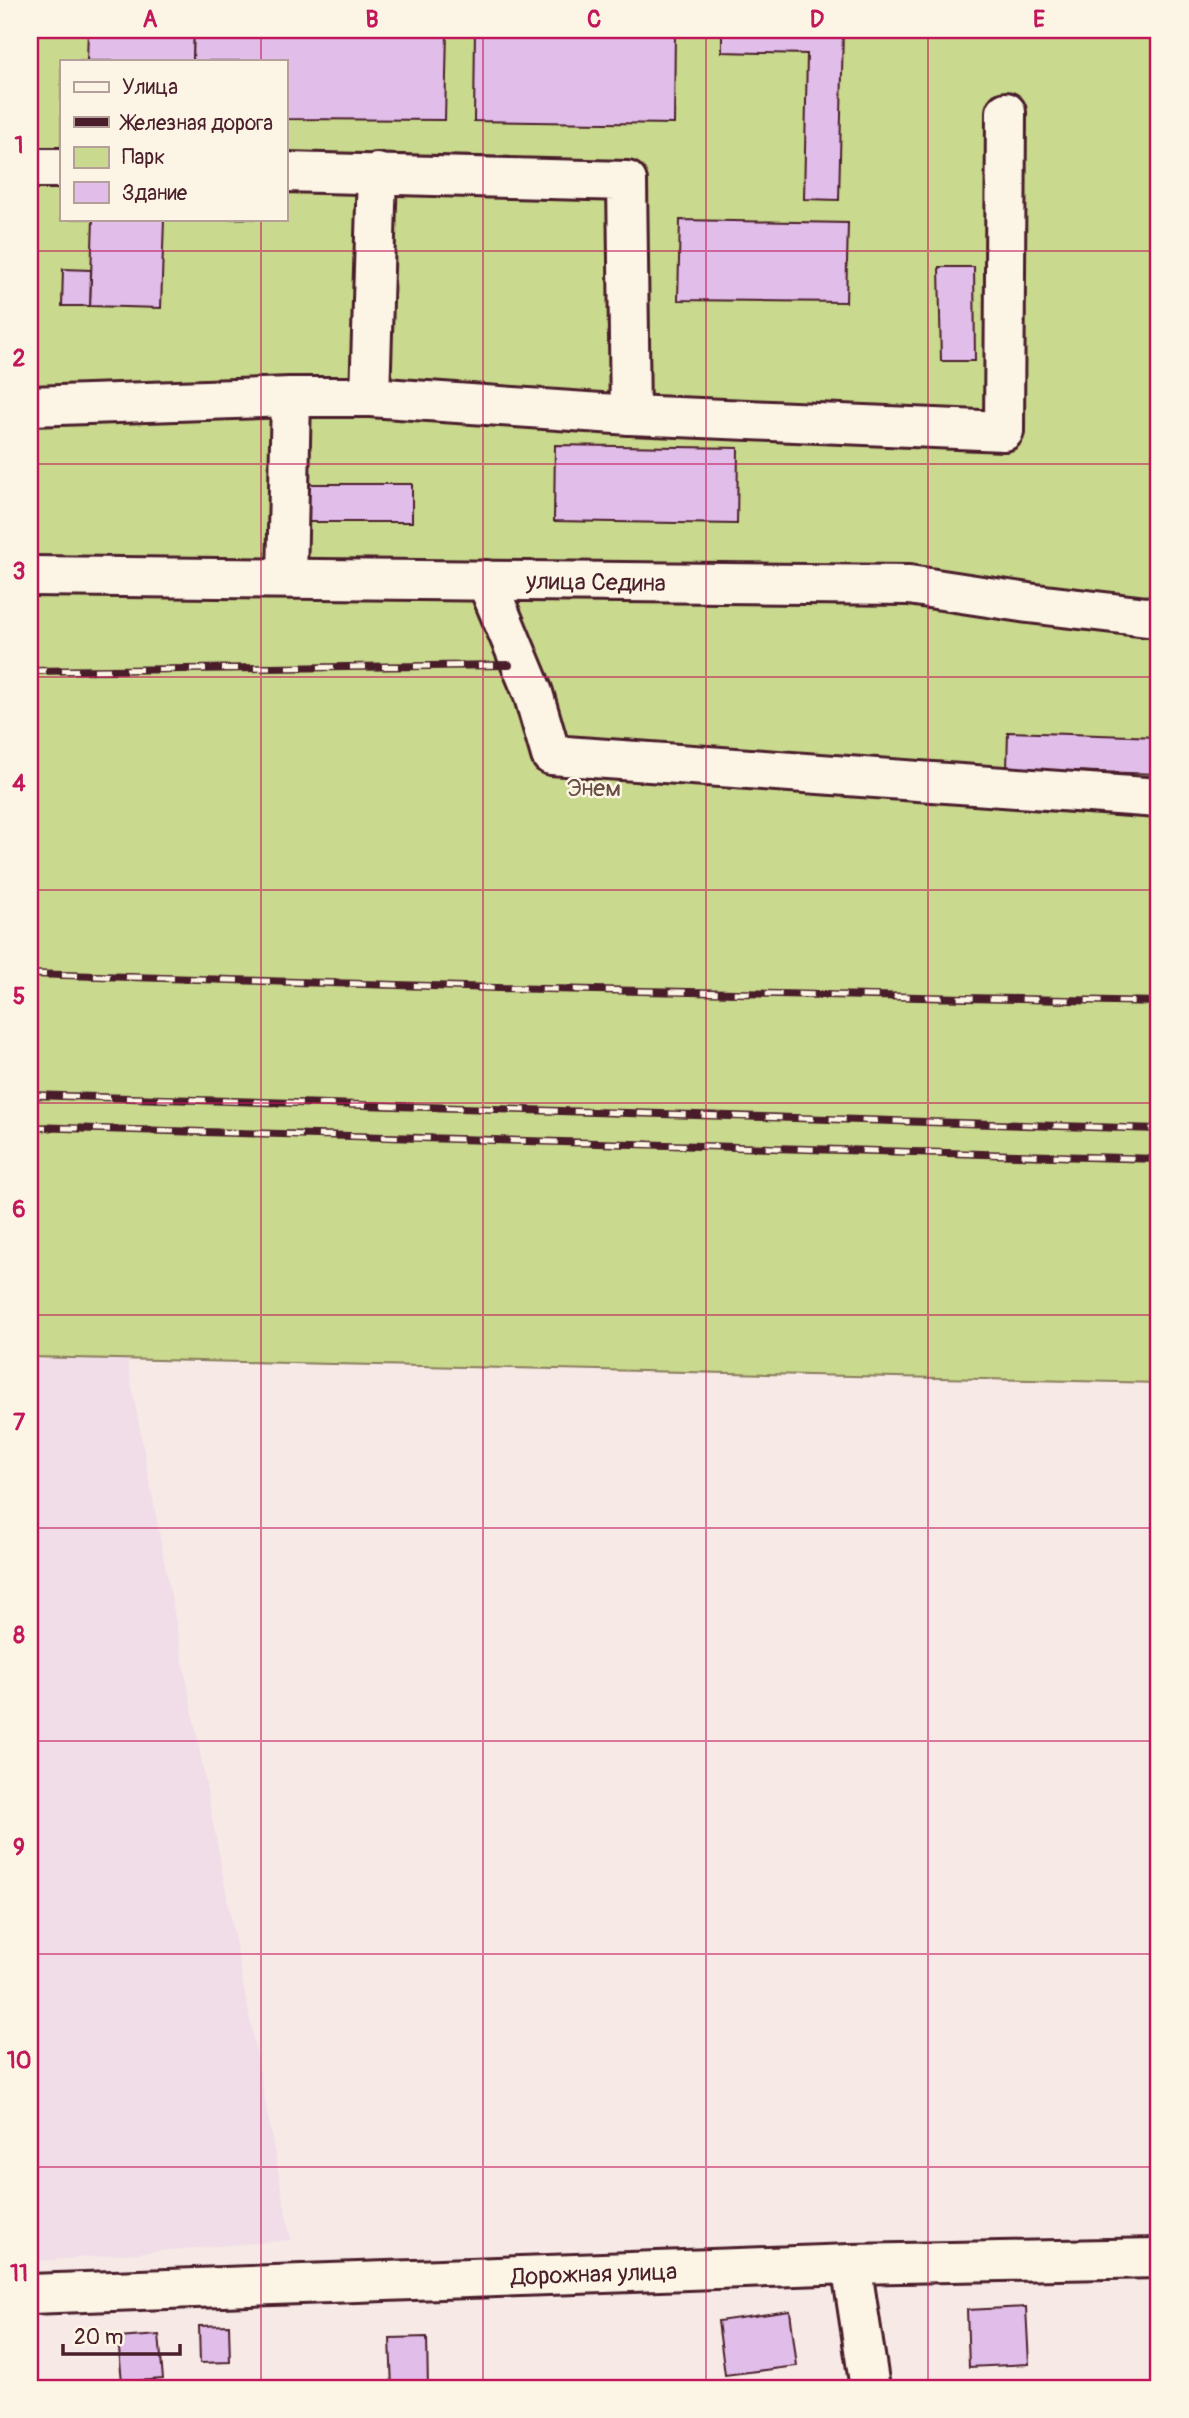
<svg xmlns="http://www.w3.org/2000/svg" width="1189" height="2418" font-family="Pangolin,sans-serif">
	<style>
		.built { fill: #f0dde7 }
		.green { fill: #c9d98d; stroke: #8a7c5c; stroke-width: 2; fill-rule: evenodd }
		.building { fill: #e1bee9; stroke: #4a1f2b; stroke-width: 2 }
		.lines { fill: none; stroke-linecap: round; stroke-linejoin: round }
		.minor-casing { stroke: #4a1f2b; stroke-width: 44 }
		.minor { stroke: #fcf5e5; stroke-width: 38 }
		.rail-casing { stroke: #4a1f2b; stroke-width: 8 }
		.rail { stroke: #fcf5e5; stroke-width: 5; stroke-dasharray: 16; stroke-linecap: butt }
		.grid { fill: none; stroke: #c2185b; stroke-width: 2; stroke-opacity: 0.55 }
		.labels { text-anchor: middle; stroke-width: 5; stroke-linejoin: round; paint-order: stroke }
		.street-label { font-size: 24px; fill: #4a1f2b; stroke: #fcf5e5 }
		.park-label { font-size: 24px; fill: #6a4e44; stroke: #fcf5e5 }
		.neatline { fill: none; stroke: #c2185b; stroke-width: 2.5 }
		.grid-label { font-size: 23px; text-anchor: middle; font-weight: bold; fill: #c2185b }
	</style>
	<rect width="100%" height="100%" fill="#f7eae6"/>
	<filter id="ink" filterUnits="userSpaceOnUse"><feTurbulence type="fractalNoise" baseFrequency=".0143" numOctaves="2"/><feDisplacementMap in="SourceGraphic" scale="14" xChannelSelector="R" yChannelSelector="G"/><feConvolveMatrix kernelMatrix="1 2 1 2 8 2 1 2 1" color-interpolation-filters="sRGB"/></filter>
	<g filter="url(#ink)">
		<polygon class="built" points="1159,514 99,1210 291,2240 30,2262 30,554"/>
		<path class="green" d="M30,30H1159V1383L30,1357ZM61,61H285V219H61Z"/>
		<g class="building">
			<polygon points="88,30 194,30 193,61 87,61"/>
			<polygon points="194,30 447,30 445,120 285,119 285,61 193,61"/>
			<polygon points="475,30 675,30 674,124 474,121"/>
			<polygon points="722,30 843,30 839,200 804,199 807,54 722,52"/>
			<polygon points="93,219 164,219 161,308 90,306"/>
			<polygon points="680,220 848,223 846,302 678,300"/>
			<polygon points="939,267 974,267 975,361 941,361"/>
			<polygon points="63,269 91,270 90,306 62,306"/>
			<polygon points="555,445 738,448 737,524 554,521"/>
			<rect x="306" y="484" width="106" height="38"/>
			<polygon points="1008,732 1159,737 1159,774 1007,769"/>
			<polygon points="1026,2307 1029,2364 969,2367 967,2310"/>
			<polygon points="790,2311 797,2366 725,2375 718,2321"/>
			<polygon points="229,2325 230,2362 200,2363 199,2326"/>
			<polygon points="159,2335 163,2379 122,2382 118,2338"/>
			<polygon points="427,2337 428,2388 392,2388 390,2338"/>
		</g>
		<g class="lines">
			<defs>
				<g id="minor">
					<polyline points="30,168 61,168"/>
					<polyline points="285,172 627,181 630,415"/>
					<polyline points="370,397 377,173"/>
					<polyline points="30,406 291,397 370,397 630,415 1004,431 1006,112"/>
					<polyline points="30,576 909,585 1028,603 1147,617 1159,615"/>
					<polyline points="287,578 291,397"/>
					<polyline points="486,580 533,693 551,755 1159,798"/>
					<polyline points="851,2264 870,2388"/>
					<polyline points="30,2294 851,2264 1159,2258"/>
				</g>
			</defs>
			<use href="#minor" class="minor-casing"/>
			<use href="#minor" class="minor"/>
			<defs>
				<g id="rail">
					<polyline points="30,671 509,665"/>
					<polyline points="30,974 497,988 1159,1002"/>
					<polyline points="30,1095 1159,1129"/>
					<polyline points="30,1127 1159,1159"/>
				</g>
			</defs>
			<use href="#rail" class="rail-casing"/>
			<use href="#rail" class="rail"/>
		</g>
	</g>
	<path class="grid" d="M261,30V61M483,30V2388M706,30V2388M928,30V2388M261,219V2388M30,251H1159M30,464H1159M30,677H1159M30,890H1159M30,1103H1159M30,1315H1159M30,1528H1159M30,1741H1159M30,1954H1159M30,2167H1159"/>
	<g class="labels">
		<g class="street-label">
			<text transform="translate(596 582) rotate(1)" y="8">улица Седина</text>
			<text transform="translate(594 2274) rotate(-2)" y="8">Дорожная улица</text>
		</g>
		<g class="park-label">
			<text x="594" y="796">Энем</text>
		</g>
	</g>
	<rect width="1189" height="2418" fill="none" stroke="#fcf5e5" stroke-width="77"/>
	<rect x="60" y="60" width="228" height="161" fill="#fcf5e5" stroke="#b59f9b" stroke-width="2"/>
	<rect x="74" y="82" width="35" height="10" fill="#fcf5e5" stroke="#b59f9b" stroke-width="2"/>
	<text x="122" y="94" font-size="21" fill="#4a1f2b">Улица</text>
	<rect x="74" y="117" width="35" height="10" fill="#4a1f2b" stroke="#b59f9b" stroke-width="2"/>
	<text x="122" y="130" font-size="21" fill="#4a1f2b">Железная дорога</text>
	<rect x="74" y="147" width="35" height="21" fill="#c9d98d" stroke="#b59f9b" stroke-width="2"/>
	<text x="122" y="164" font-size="21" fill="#4a1f2b">Парк</text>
	<rect x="74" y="182" width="35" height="21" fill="#e1bee9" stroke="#b59f9b" stroke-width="2"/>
	<text x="122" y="200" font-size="21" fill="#4a1f2b">Здание</text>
	<path d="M63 2344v10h117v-10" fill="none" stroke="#4a1f2b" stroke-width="3.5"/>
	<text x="74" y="2344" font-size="21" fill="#4a1f2b" stroke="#fcf5e5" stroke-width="5" paint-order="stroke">20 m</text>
	<rect x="38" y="38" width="1112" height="2342" class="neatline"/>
	<g class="grid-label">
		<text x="150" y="27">A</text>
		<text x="372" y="27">B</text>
		<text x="594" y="27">C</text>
		<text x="817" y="27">D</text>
		<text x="1039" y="27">E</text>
		<text x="19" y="153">1</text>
		<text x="19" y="366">2</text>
		<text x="19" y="579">3</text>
		<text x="19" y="791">4</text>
		<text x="19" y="1004">5</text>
		<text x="19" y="1217">6</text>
		<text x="19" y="1430">7</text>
		<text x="19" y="1643">8</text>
		<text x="19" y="1855">9</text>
		<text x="19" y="2068">10</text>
		<text x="19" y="2281">11</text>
	</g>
</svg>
